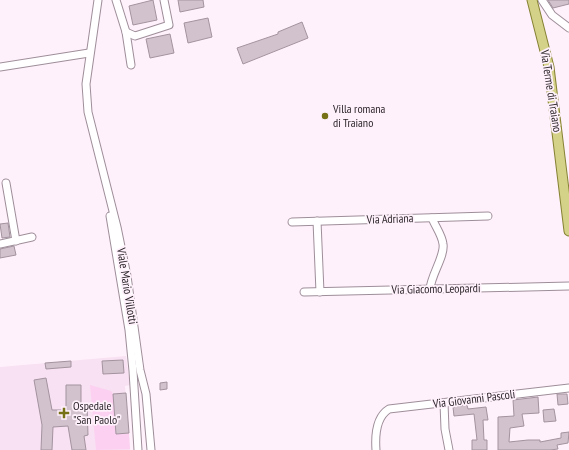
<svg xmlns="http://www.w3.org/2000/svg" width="569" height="450" font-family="'PT Sans Narrow',sans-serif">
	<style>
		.built { fill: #f8e1f2 }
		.green { fill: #fcd0f1 }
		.building { fill: #d2c2ce; stroke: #a3939f }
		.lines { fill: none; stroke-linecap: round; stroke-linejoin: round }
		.minor-casing { stroke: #9e8e9a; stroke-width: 9 }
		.major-casing { stroke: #868234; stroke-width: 11 }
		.minor { stroke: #fff; stroke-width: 7 }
		.major { stroke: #d4d188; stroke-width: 9 }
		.poi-dot { fill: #757114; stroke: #fff1fb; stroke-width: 1.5 }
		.labels { text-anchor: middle; stroke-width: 3.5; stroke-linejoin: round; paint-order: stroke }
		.street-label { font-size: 12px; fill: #2c262a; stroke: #fff1fb }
		.poi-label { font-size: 12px; fill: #2c262a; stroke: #fff1fb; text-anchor: start }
	</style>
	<rect width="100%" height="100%" fill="#fff1fb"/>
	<polygon class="built" points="126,356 130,385 125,386 130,450 0,450 0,367"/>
	<polygon class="green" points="90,385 111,391 113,394 116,434 129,433 130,449 96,450"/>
	<g class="building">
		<polygon points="153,0 157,20 133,25 129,6"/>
		<polygon points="178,0 203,0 204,7 180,12"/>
		<polygon points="548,0 569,0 569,4 553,8"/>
		<polygon points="208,18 212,37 188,43 184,23"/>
		<polygon points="302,22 308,38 243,64 237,48 278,34 278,32"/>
		<polygon points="170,34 174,53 150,58 146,39"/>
		<polygon points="8,223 10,237 2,238 0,224"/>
		<polygon points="14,246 16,255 0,258 0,249"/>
		<polygon points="123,360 124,373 103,374 102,361"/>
		<polygon points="71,361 71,367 46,369 45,363"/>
		<polygon points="46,378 52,410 66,410 66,385 81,385 81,406 87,406 88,435 84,436 86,450 72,450 68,426 53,427 52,450 41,450 42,425 34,380"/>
		<polygon points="167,382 167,389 160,390 160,383"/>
		<polygon points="126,393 129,433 116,434 113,394"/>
		<polygon points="557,394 567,394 568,404 558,405"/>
		<polygon points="538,397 539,413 522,414 524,426 510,428 509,442 528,440 540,440 540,442 561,438 561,433 569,432 568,443 557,445 558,449 550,450 498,450 498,417 514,416 513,400"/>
		<polygon points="467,405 468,409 486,407 488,420 483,420 484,440 487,440 487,450 472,450 472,440 477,440 474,414 454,416 453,407"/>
		<polygon points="554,409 556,421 544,422 543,410"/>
	</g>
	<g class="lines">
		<defs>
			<g id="minor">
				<polyline points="98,0 86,84 88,112 117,227 127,276 140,370 146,394 151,450"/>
				<polyline points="116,0 126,32 131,65"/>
				<polyline points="542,0 552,15 569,28"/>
				<polyline points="126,32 135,36 169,25 164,0"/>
				<polyline points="0,67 89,53"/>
				<polyline points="6,183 16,241"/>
				<polyline points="110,216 129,330 133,371 138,450"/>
				<polyline points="317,221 320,292"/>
				<polyline points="292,222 488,216"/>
				<polyline points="0,244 32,237"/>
				<path d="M430,289C431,275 445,256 443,244C442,235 435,226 432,218"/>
				<polyline points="304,292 569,286"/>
				<polyline points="444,403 445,429 449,450"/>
				<path d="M376,450C375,436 376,417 389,409L569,388"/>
			</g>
			<polyline id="major" points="532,0 549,67 569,231"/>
		</defs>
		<use href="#minor" class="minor-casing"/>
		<use href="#major" class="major-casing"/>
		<use href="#minor" class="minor"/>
		<use href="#major" class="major"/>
	</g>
	<g class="poi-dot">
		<circle cx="325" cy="116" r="4"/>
		<path d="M62 407h4v4h4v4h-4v4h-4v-4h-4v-4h4z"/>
	</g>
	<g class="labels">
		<g class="street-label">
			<text transform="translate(551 91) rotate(81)" y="4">Via Terme di Traiano</text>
			<text transform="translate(390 219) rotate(-2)" y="4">Via Adriana</text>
			<text transform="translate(127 286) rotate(81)" y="4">Viale Mario Villotti</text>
			<text transform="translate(436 289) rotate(-1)" y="4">Via Giacomo Leopardi</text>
			<text transform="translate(474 399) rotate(-7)" y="4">Via Giovanni Pascoli</text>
		</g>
		<g class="poi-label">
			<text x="333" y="113">Villa romana<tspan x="333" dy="14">di Traiano</tspan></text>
			<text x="73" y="410">Ospedale<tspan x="73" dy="14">"San Paolo"</tspan></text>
		</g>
	</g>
</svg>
